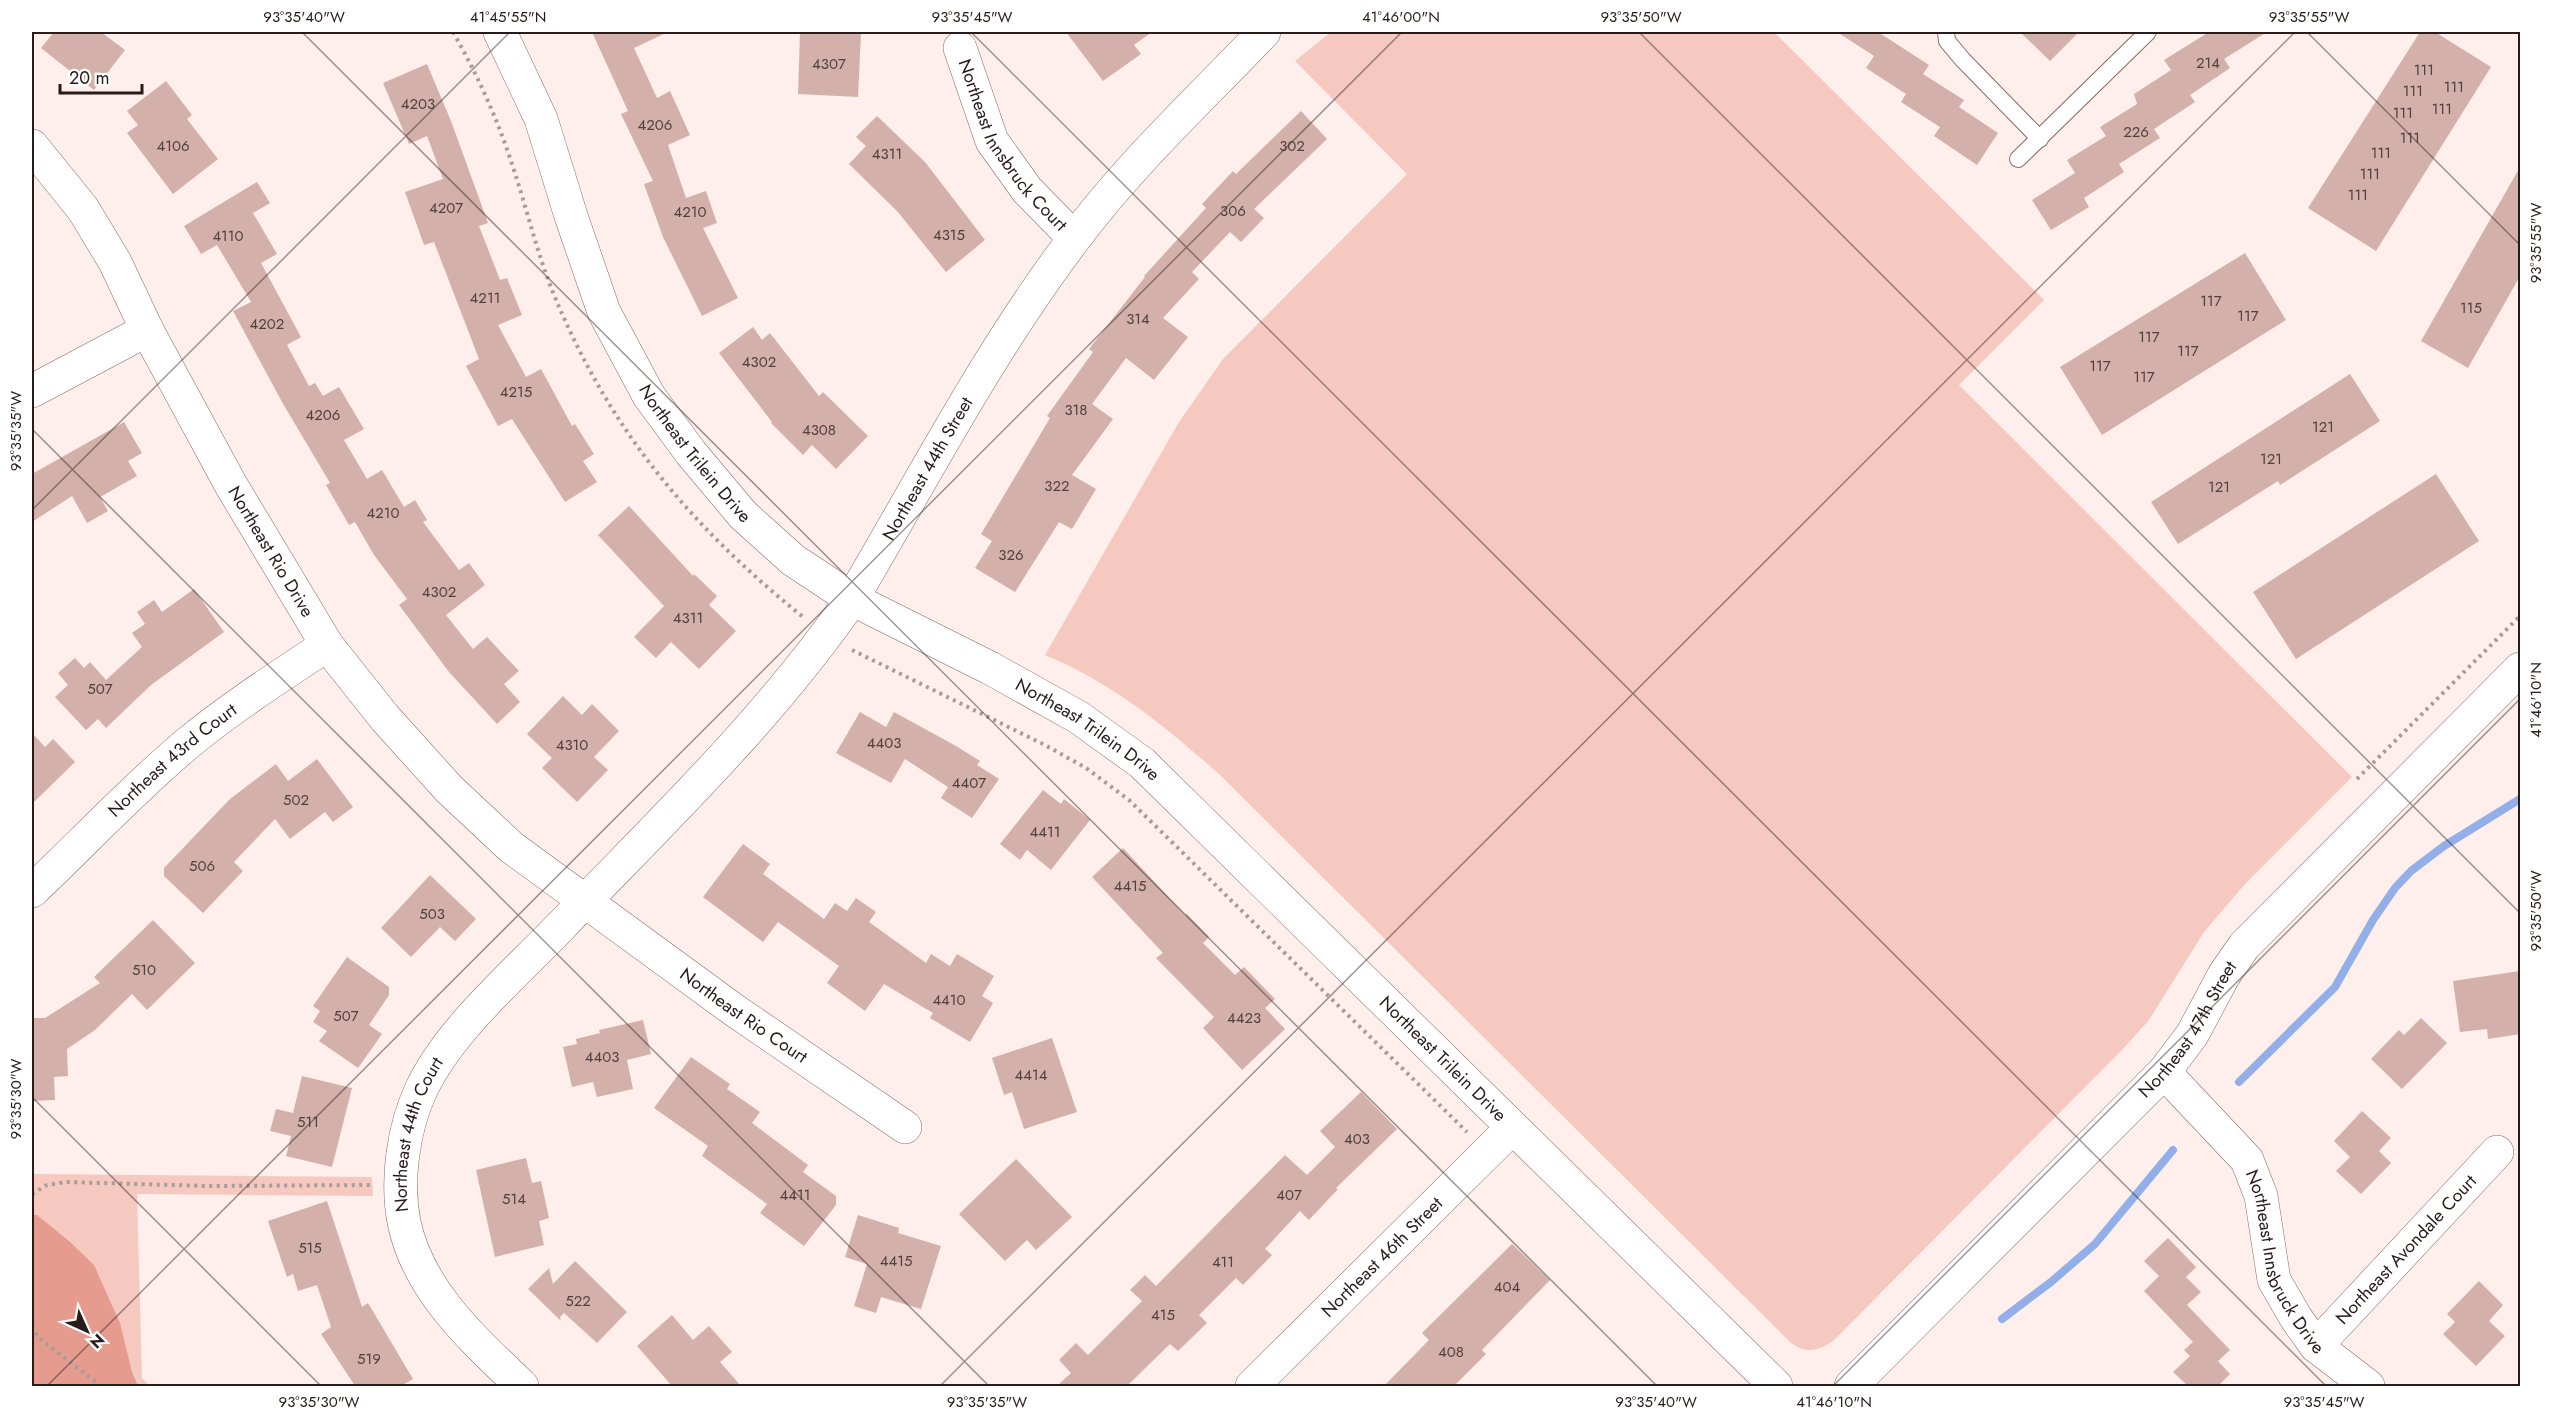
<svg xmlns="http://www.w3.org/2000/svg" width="2552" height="1418" font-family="Jost,sans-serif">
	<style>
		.green { fill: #f6c9c0 }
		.forest { fill: #e59c8f }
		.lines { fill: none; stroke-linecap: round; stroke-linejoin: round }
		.stream { stroke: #93afe9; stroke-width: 8 }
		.building { fill: #d3b1aa }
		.service-casing { stroke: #896a64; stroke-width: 18 }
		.minor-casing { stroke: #896a64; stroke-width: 34 }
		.tertiary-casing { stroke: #896a64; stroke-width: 34 }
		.path { stroke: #a99b98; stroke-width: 4; stroke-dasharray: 3 4.5; stroke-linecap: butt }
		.service { stroke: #fff; stroke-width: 16 }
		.minor { stroke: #fff; stroke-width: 33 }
		.tertiary { stroke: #fff; stroke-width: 33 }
		.ticks { fill: none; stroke: #281b19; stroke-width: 1.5; stroke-opacity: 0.45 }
		.labels { text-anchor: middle; stroke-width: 4.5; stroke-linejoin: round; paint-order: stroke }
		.number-label { font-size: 15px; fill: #53403d }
		.street-label { font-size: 18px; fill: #281b19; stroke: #fff }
		.neatline { fill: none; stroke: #281b19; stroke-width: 2 }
		.ticks-label { font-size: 15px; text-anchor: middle; fill: #281b19 }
	</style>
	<rect width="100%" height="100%" fill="#feefec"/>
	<g class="green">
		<path d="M1331,32H1774L2044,300L1959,385L2352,777L2245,884L2204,932L2149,1020L2122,1050L1833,1341C1818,1352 1803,1354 1789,1341L1219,774C1166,727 1111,682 1045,655L1179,422L1223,359L1407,174L1295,61Z"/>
		<polygon points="32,1174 372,1177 373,1196 137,1194 142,1378 150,1386 32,1386"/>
	</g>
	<polygon class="forest" points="32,1215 37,1215 69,1241 94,1265 120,1323 132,1372 138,1386 32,1386"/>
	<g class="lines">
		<g class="stream">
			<polyline points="2239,1082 2335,987 2373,920 2395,888 2411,871 2444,846 2520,799"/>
			<polyline points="2002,1319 2051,1282 2095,1244 2173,1150"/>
		</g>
	</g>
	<g class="building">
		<polygon points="54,32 101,32 125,50 94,90 41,48"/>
		<polygon points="592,32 668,32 634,48 657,98 670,91 690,135 668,145 686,198 706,191 717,223 703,228 738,298 702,316 663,237 644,184 653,181 621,114 628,111"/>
		<polygon points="800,32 861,34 858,97 798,94"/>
		<polygon points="1066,32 1152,32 1134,45 1141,54 1103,81"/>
		<polygon points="1837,32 1878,32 1929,65 1923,74 1964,100 1959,107 1998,133 1977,165 1934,136 1940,127 1901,102 1906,94 1866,68 1874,56"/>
		<polygon points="2020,32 2079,32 2050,61"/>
		<polygon points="2209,32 2267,32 2224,59 2230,68 2190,95 2195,102 2154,129 2160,138 2119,164 2124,172 2084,198 2089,207 2051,230 2032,200 2075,173 2067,160 2106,136 2100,127 2137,104 2134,94 2171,70 2164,60"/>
		<polygon points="2420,32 2435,32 2491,67 2376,251 2308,208"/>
		<polygon points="427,64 451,121 488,223 479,226 500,280 507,278 522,315 498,325 526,377 541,369 572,426 575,424 594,454 583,461 597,482 565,502 512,419 498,426 466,366 479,359 434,242 424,245 405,192 443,179 427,136 409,144 383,83"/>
		<polygon points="166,81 192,115 187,119 218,159 173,194 127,133 138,125 127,111"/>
		<polygon points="1301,111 1327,139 1254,209 1264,218 1241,242 1230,232 1192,272 1199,279 1163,318 1188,337 1154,380 1126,358 1092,404 1113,419 1072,475 1096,489 1072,529 1059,522 1015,592 975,568 992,541 981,534 1050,418 1047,416 1093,352 1089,349 1145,277 1144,276 1206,208 1202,204 1233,171 1236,174"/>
		<polygon points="877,116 925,162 985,240 946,272 898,212 849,164 866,146 856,137"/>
		<polygon points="2520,167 2520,276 2468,368 2421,341"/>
		<polygon points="257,182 270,203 253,213 277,254 261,263 301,337 287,345 309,386 315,383 323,396 339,387 364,429 344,440 367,479 382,470 404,507 415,500 427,520 423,522 459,570 469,563 485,585 446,615 473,649 487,637 519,671 504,684 520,702 497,724 449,672 399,605 407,599 374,555 355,522 349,525 326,485 330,483 282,402 233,311 251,302 217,245 201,254 184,226"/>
		<polygon points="2245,253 2286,320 2102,435 2060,367"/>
		<polygon points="753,327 762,340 770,333 819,396 823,392 868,436 836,469 812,445 803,455 771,423 772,422 719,353"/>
		<polygon points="2350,374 2380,421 2280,485 2278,481 2178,544 2151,502"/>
		<polygon points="124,422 142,453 128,461 137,476 100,497 108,511 87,523 72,496 32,522 32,474"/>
		<polygon points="2436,474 2479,541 2296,659 2253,592"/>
		<polygon points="629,506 693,576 694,574 717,596 709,605 736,631 699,669 671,642 656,658 634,637 664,606 598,535"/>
		<polygon points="194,589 224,632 151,685 106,728 98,719 86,730 55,697 68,685 58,673 75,658 84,668 90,662 106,680 142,647 132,633 145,624 137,612 154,600 162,612"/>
		<polygon points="563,696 582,715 592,704 619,731 594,757 608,770 577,802 542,768 552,758 527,734"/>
		<polygon points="860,712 886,727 894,712 956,746 980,761 977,765 999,779 972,818 941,798 948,787 905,759 891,783 836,753"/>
		<polygon points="32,733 45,747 53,739 75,762 32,804"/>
		<polygon points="317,759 353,807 333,822 325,812 290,839 275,819 234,862 243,871 203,913 164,876 164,868 230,799 276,764 288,781"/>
		<polygon points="1043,790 1061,804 1064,799 1090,820 1051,870 1027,850 1020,860 1000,844"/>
		<polygon points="743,844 770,864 763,874 824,919 835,903 847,911 856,898 876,912 869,922 926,963 931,954 950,966 957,954 994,976 982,996 993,1003 970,1042 930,1018 933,1013 884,984 865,1011 827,983 839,966 778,922 763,942 703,897"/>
		<polygon points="1123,848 1185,915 1187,914 1209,937 1203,943 1235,975 1244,967 1275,999 1265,1008 1285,1029 1242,1070 1203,1028 1214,1017 1156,958 1163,953 1092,877"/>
		<polygon points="430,875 476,919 455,941 440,927 411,957 381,928"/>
		<polygon points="153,920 195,963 147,1010 132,994 95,1030 67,1049 68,1076 54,1077 55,1100 32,1101 32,1018 45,1018 100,983 94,977"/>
		<polygon points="347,957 389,987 389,995 369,1025 382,1034 358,1068 319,1041 327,1031 313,1022 320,1011 313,1006"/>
		<polygon points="2520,971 2520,1034 2488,1039 2487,1029 2460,1032 2453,981"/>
		<polygon points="2421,1018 2447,1043 2402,1089 2371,1059 2399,1030 2404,1035"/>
		<polygon points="643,1020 651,1054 627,1060 633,1089 597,1097 593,1082 572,1087 563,1047 577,1044 576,1039 600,1033 599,1030"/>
		<polygon points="1052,1038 1077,1112 1024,1129 1012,1092 1004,1095 992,1058"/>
		<polygon points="691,1057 730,1084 727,1089 760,1112 752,1123 808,1165 803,1172 836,1196 836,1205 804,1246 760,1213 767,1204 702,1156 708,1146 654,1108"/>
		<polygon points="302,1076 352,1088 332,1167 286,1156 291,1136 270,1131 276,1109 293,1113"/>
		<polygon points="1361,1092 1397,1129 1336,1188 1338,1189 1309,1220 1300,1211 1265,1249 1272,1255 1243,1285 1236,1278 1199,1315 1207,1323 1178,1351 1170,1344 1127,1386 1057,1386 1071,1373 1059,1360 1076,1343 1088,1355 1142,1301 1130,1290 1145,1275 1156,1286 1285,1155 1307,1175 1335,1147 1320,1131"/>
		<polygon points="2362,1111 2391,1138 2379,1151 2391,1163 2361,1194 2336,1171 2350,1157 2334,1141"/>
		<polygon points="526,1158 532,1183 541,1181 549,1218 539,1221 544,1245 495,1257 476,1170"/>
		<polygon points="1016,1159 1072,1217 1036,1250 1027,1240 1005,1261 959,1214"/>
		<polygon points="327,1201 362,1307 368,1303 413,1379 401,1386 355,1386 321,1334 331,1327 317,1285 298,1291 293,1274 287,1277 268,1221"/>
		<polygon points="858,1215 899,1228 898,1233 941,1246 921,1309 881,1297 876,1313 854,1306 867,1264 845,1257"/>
		<polygon points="2168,1238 2196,1267 2186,1277 2201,1292 2187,1305 2230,1350 2218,1361 2230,1374 2218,1386 2188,1386 2173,1372 2190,1356 2184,1350 2193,1342 2144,1291 2159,1276 2144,1261"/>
		<polygon points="1512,1244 1550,1280 1482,1350 1486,1354 1454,1386 1384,1386 1429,1340 1422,1333"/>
		<polygon points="575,1261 627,1312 597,1343 564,1313 560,1317 561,1321 528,1289 549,1268 553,1284"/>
		<polygon points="2479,1281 2503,1305 2489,1321 2505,1336 2476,1366 2443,1334 2455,1322 2447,1314"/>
		<polygon points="672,1315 693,1340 709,1326 732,1352 720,1362 741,1386 672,1386 637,1346"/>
	</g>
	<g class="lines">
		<defs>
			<g id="service">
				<polyline points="1946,32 1947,41 1963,60 2040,139"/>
				<polyline points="2018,159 2148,32"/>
			</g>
			<g id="minor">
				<path id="s1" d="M500,32L541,119L571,216L604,312L649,396L691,453L743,515L793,560L852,599L990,668L1078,717L1142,763L1776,1386"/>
				<path id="s2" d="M960,48L992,141L1027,190L1074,238"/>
				<path id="s3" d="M32,146L83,209L115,262L147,330L231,485L327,645L385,718L449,789L511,847L734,1010L905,1127"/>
				<polyline points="32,391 147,330"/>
				<path id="s4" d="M32,891C84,842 133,789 188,743C232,707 280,676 327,645"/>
				<path id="s5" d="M2164,1072L2247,1160L2261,1196L2274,1280L2296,1318L2316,1346L2368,1386"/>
				<path id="s6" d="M2316,1346L2497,1152"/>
				<path id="s7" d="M522,1386C474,1340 418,1291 404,1222C396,1180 403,1129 421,1090C448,1031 515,974 560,927C661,822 769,719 852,599C924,477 989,351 1074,239C1130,164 1200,99 1264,32"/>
				<path id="s8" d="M1252,1386L1512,1128"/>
			</g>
			<g id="tertiary">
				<path id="s9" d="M1851,1386L2164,1072L2192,1035L2224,975L2244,946L2520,669"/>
			</g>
		</defs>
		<use href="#service" class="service-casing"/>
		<use href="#minor" class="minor-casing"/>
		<use href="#tertiary" class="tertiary-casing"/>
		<g class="path">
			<path d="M453,32C477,74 497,118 512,164C526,206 536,249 552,290C608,428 688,524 803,617"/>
			<polyline points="852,650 1045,745 1086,768 1129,800 1467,1132"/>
			<polyline points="2357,779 2520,616"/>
			<polyline points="32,1194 47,1185 66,1182 208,1186 373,1185"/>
			<polyline points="32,1326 39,1338 101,1386"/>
		</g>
		<use href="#service" class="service"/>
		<use href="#minor" class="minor"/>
		<use href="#tertiary" class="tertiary"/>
	</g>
	<path class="ticks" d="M302,32L1657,1386M971,32L2326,1386M1639,32L2520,913M2307,32L2520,245M32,429L989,1386M32,510L510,32M32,1097L321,1386M47,1386L1402,32M940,1386L2295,32M1833,1386L2520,699"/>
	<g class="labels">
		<g class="number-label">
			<text x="2208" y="68">214</text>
			<text x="829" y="69">4307</text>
			<text x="2424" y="75">111</text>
			<text x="2454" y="92">111</text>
			<text x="2413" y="96">111</text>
			<text x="418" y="109">4203</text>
			<text x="2442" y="114">111</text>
			<text x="2403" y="118">111</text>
			<text x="655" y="130">4206</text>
			<text x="2136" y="137">226</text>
			<text x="2410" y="143">111</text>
			<text x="173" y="151">4106</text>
			<text x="1292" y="151">302</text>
			<text x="2381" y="158">111</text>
			<text x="887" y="159">4311</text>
			<text x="2370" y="179">111</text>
			<text x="2358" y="200">111</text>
			<text x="446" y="213">4207</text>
			<text x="1233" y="216">306</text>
			<text x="690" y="217">4210</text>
			<text x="949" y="240">4315</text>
			<text x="228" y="241">4110</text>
			<text x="485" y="303">4211</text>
			<text x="2211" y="306">117</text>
			<text x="2471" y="313">115</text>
			<text x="2248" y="321">117</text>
			<text x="1138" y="324">314</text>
			<text x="267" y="329">4202</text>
			<text x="2149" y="342">117</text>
			<text x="2188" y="356">117</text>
			<text x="759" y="367">4302</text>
			<text x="2100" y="371">117</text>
			<text x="2144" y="382">117</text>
			<text x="516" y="397">4215</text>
			<text x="1076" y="415">318</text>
			<text x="323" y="420">4206</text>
			<text x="2323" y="432">121</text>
			<text x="819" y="435">4308</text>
			<text x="2271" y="464">121</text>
			<text x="1057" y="491">322</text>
			<text x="2219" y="492">121</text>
			<text x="383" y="518">4210</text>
			<text x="1011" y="560">326</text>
			<text x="439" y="597">4302</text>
			<text x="688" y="623">4311</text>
			<text x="100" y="694">507</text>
			<text x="884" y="748">4403</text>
			<text x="572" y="750">4310</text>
			<text x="969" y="788">4407</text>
			<text x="296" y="805">502</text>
			<text x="1045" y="837">4411</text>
			<text x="202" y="871">506</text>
			<text x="1130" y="891">4415</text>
			<text x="432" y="919">503</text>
			<text x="144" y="975">510</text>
			<text x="949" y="1005">4410</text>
			<text x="346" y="1021">507</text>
			<text x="1244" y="1023">4423</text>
			<text x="602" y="1062">4403</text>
			<text x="1031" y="1080">4414</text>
			<text x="308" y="1127">511</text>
			<text x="1357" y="1144">403</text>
			<text x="795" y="1200">4411</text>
			<text x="1289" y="1200">407</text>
			<text x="514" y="1204">514</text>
			<text x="310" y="1253">515</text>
			<text x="896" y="1266">4415</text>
			<text x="1223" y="1267">411</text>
			<text x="1507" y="1292">404</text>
			<text x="578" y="1306">522</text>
			<text x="1163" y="1320">415</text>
			<text x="1451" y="1357">408</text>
			<text x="369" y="1364">519</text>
		</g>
		<g class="street-label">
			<text dy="6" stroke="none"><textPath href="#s2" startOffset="112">Northeast Innsbruck Court</textPath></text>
			<text dy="6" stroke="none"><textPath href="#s1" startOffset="468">Northeast Trilein Drive</textPath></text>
			<text dy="6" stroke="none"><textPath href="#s7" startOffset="1146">Northeast 44th Street</textPath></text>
			<text dy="6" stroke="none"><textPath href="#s3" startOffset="472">Northeast Rio Drive</textPath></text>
			<text dy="6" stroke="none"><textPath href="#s1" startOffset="954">Northeast Trilein Drive</textPath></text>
			<text dy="6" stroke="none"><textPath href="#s4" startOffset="192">Northeast 43rd Court</textPath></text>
			<text dy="6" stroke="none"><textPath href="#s3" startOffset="1142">Northeast Rio Court</textPath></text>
			<text dy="6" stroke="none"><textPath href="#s9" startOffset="492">Northeast 47th Street</textPath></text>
			<text dy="6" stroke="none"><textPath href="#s1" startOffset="1440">Northeast Trilein Drive</textPath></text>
			<text dy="6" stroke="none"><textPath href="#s7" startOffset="296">Northeast 44th Court</textPath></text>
			<text dy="6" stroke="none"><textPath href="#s6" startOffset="132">Northeast Avondale Court</textPath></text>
			<text dy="6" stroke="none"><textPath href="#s8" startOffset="183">Northeast 46th Street</textPath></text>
			<text dy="6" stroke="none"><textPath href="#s5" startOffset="231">Northeast Innsbruck Drive</textPath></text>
		</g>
	</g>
	<rect width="2552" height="1418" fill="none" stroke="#ffffff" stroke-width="66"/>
	<g transform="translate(87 1331) rotate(135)" stroke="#ffffff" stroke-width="4.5" paint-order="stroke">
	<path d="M0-4.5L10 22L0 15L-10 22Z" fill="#281b19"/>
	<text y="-9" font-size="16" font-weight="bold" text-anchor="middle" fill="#281b19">N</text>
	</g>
	<path d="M60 84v9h82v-9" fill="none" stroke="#281b19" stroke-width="3"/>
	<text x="69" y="84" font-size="18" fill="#281b19" stroke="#ffffff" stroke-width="4.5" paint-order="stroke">20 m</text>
	<rect x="33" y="33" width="2486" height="1352" class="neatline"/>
	<g class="ticks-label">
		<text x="304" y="22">93°35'40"W</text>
		<text x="508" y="22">41°45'55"N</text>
		<text x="972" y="22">93°35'45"W</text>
		<text x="1401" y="22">41°46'00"N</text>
		<text x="1641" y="22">93°35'50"W</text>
		<text x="2309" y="22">93°35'55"W</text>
		<text transform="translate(2536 243) rotate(-90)" y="5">93°35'55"W</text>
		<text transform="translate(16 431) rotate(-90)" y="5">93°35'35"W</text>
		<text transform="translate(2536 700) rotate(-90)" y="5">41°46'10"N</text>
		<text transform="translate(2536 911) rotate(-90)" y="5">93°35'50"W</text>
		<text transform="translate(16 1099) rotate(-90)" y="5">93°35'30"W</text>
		<text x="319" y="1407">93°35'30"W</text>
		<text x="987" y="1407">93°35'35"W</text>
		<text x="1656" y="1407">93°35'40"W</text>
		<text x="1834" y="1407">41°46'10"N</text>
		<text x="2324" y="1407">93°35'45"W</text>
	</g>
</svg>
